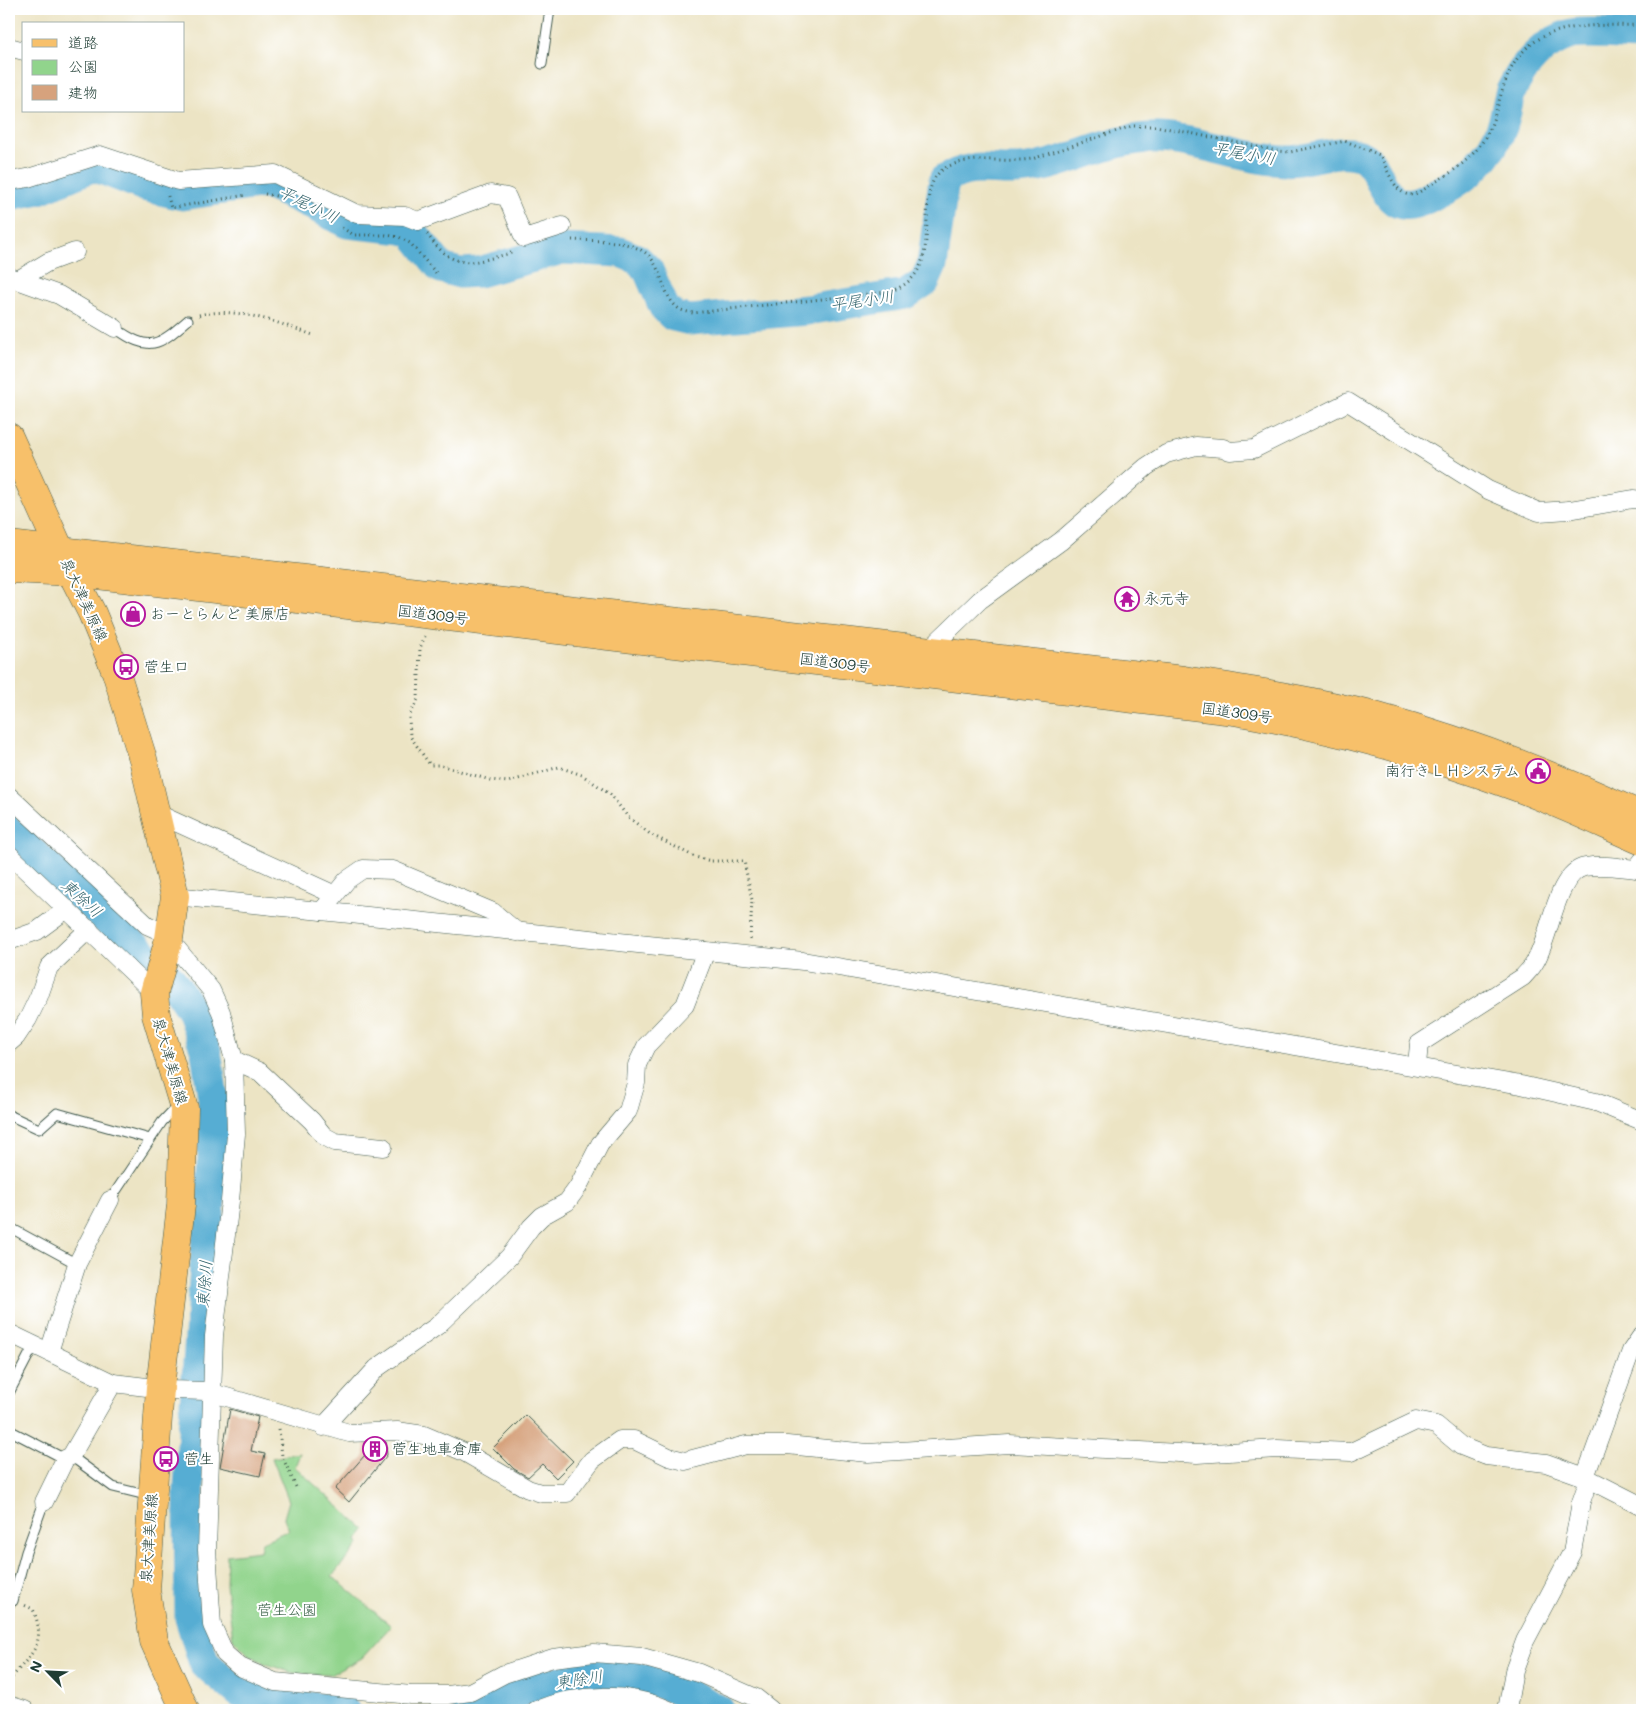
<svg xmlns="http://www.w3.org/2000/svg" width="1651" height="1719" font-family="Mali,'Klee One',sans-serif">
	<style>
		.green { fill: #91d48c; stroke: #588860 }
		.lines { fill: none; stroke-linecap: round; stroke-linejoin: round }
		.river { stroke: #57add3; stroke-width: 31 }
		.building { fill: #d6a27d }
		.service-casing { stroke: #3e564a; stroke-width: 11 }
		.minor-casing { stroke: #3e564a; stroke-width: 19 }
		.primary-casing { stroke: #3e564a; stroke-width: 29 }
		.trunk-casing { stroke: #3e564a; stroke-width: 29 }
		.path { stroke: #3e564a; stroke-width: 3; stroke-dasharray: 1 4; stroke-linecap: butt }
		.service { stroke: #fff; stroke-width: 9 }
		.minor { stroke: #fff; stroke-width: 18 }
		.primary { stroke: #f7c06b; stroke-width: 28 }
		.trunk { stroke: #f7c06b; stroke-width: 28 }
		.labels { text-anchor: middle; stroke-width: 4; stroke-linejoin: round; paint-order: stroke }
		.poi-label { font-size: 15px; fill: #1f3d34; stroke: #fff; text-anchor: start }
		.street-label { font-size: 15px; fill: #1f3d34; stroke: #fff }
		.park-label { font-size: 15px; fill: #3c634a; stroke: #fff }
		.water-label { font-size: 16px; font-style: italic; fill: #33646c; stroke: #fff }
	</style>
	<rect width="100%" height="100%" fill="#fff"/>
	<filter id="ink" filterUnits="userSpaceOnUse"><feTurbulence type="fractalNoise" baseFrequency=".02" numOctaves="2"/><feDisplacementMap in="SourceGraphic" scale="10" xChannelSelector="R" yChannelSelector="G"/><feConvolveMatrix kernelMatrix="1 2 1 2 8 2 1 2 1" color-interpolation-filters="sRGB"/></filter>
	<filter id="wash" filterUnits="userSpaceOnUse"><feTurbulence type="fractalNoise" baseFrequency=".0096" numOctaves="4" result="noise"/><feDisplacementMap in="SourceGraphic" scale="20" xChannelSelector="R" yChannelSelector="G"/><feGaussianBlur stdDeviation="1.12" result="paint"/><feColorMatrix in="noise" values="0 0 0 0 0 0 0 0 0 0 0 0 0 0 0 0 0 1.4 0 .05"/><feComposite in="paint" operator="in"/></filter>
	<g filter="url(#wash)">
		<rect width="100%" height="100%" fill="#ece4c4"/>
		<polygon class="green" points="300,1453 295,1467 365,1530 357,1540 359,1544 332,1576 391,1626 362,1658 330,1675 293,1673 266,1664 248,1654 233,1639 226,1585 227,1555 260,1551 262,1542 289,1530 284,1518 289,1501 272,1458"/>
		<g class="lines">
			<g class="river">
				<path d="M9,195L39,189L94,166L147,187L182,195L265,183L303,200L347,223L403,229L414,234L441,268L460,273L479,272L562,249L620,252L637,259L648,270L664,307L673,316L690,320L807,310L906,294L925,281L932,265L944,180C976,160 994,174 1027,169C1073,163 1112,136 1159,138C1201,140 1242,159 1285,161C1307,162 1341,146 1362,156C1383,166 1381,209 1411,204C1421,203 1432,195 1441,191C1468,178 1491,156 1502,127C1506,116 1507,103 1511,91C1523,65 1543,42 1572,34C1587,31 1625,35 1642,35"/>
				<polyline points="9,831 170,978 191,1010 206,1051 213,1098 213,1157 189,1487 190,1618 204,1663 240,1693 277,1704 344,1710"/>
				<path d="M467,1710C510,1695 553,1679 599,1674C634,1671 689,1692 719,1710"/>
			</g>
		</g>
		<g id="blocks">
			<g class="building">
				<polygon points="230,1409 258,1417 251,1451 265,1454 260,1476 220,1467"/>
				<polygon points="526,1415 573,1461 556,1478 542,1464 528,1477 514,1469 493,1448"/>
				<polygon points="386,1442 387,1455 349,1502 335,1489 365,1455 364,1443"/>
			</g>
		</g>
	</g>
	<g filter="url(#ink)">
		<use href="#blocks" fill-opacity="0" stroke="#3e564a" stroke-width="1"/>
		<g class="lines">
			<defs>
				<g id="service">
					<polyline points="542,64 550,9"/>
					<path d="M115,328C150,353 158,346 188,320"/>
					<polyline points="9,1115 39,1129 57,1113 150,1139"/>
					<polyline points="110,1200 162,1122 178,1105"/>
					<polyline points="9,1227 77,1264"/>
					<polyline points="9,1393 34,1345"/>
					<polyline points="9,1430 65,1459"/>
					<polyline points="71,1456 113,1487 150,1496"/>
					<polyline points="9,1603 13,1601 26,1552 44,1502"/>
				</g>
				<g id="minor">
					<polyline points="9,47 24,51"/>
					<polyline points="9,181 28,178 100,155 178,181 275,174 357,214 405,216 418,221 491,194 507,197 524,238 562,226"/>
					<polyline points="9,277 59,295 115,328"/>
					<polyline points="18,280 48,262 75,252"/>
					<polyline points="924,654 980,600 1061,541 1146,467 1166,454 1196,446 1223,448 1230,451 1254,449 1348,402 1488,490 1539,512 1569,510 1633,499 1642,500"/>
					<polyline points="9,796 147,925 169,935"/>
					<polyline points="156,813 335,895"/>
					<polyline points="9,854 154,993"/>
					<polyline points="175,896 803,961 1521,1085 1596,1102 1642,1121"/>
					<polyline points="322,911 347,880 363,869 393,870 493,912 517,932"/>
					<polyline points="169,939 211,990 221,1012 234,1060 236,1134 230,1201 214,1336 207,1550 212,1625 225,1654 240,1667 275,1682 411,1695 448,1695 470,1692 504,1674 553,1658 594,1653 642,1657 699,1673 756,1698 771,1710"/>
					<polyline points="9,941 37,931 67,909"/>
					<polyline points="9,1043 16,1037 28,1019 39,996 49,967 89,929"/>
					<polyline points="234,1060 260,1072 312,1121 324,1136 335,1142 383,1147"/>
					<path d="M1417,1065L1419,1044L1523,977C1527,972 1532,968 1535,962C1550,939 1556,872 1585,867C1602,864 1619,867 1636,869L1642,861"/>
					<polyline points="9,1333 113,1383 172,1390 206,1391 349,1433 397,1431 424,1435 464,1452 528,1489 541,1493 567,1493 592,1460 620,1440 634,1440 669,1457 685,1461 746,1445 787,1445 868,1453 1009,1444 1197,1454 1277,1449 1351,1452 1416,1421 1436,1425 1461,1446 1486,1456 1546,1463 1585,1477 1642,1506"/>
					<polyline points="49,1352 77,1264 110,1200"/>
					<polyline points="323,1427 377,1368 437,1326 509,1257 531,1227 542,1216 567,1202 578,1187 600,1144 628,1111 636,1083 637,1065 646,1046 685,1005 706,951"/>
					<polyline points="1585,1477 1631,1351 1642,1335"/>
					<polyline points="44,1502 65,1459 71,1456 113,1383"/>
					<polyline points="9,1705 25,1710"/>
					<path d="M536,1710C577,1693 628,1692 669,1710"/>
					<polyline points="1507,1710 1514,1671 1525,1641 1572,1552 1581,1502 1589,1479"/>
				</g>
				<polyline id="primary" points="9,437 60,550 92,613 116,672 143,759 175,896 169,939 154,993 156,1015 184,1108 181,1205 160,1388 146,1590 154,1641 185,1710"/>
				<g id="trunk">
					<path d="M9,545L1184,680C1248,690 1313,700 1375,716C1467,741 1556,776 1642,816"/>
					<path d="M9,569L72,572L1234,711C1330,728 1425,753 1516,787C1559,803 1601,823 1642,841"/>
				</g>
			</defs>
			<use href="#service" class="service-casing"/>
			<use href="#minor" class="minor-casing"/>
			<use href="#primary" class="primary-casing"/>
			<use href="#trunk" class="trunk-casing"/>
			<g class="path">
				<polyline points="265,194 281,197"/>
				<polyline points="168,196 171,208 246,195"/>
				<polyline points="342,228 354,235 386,235 399,237 410,243 437,274"/>
				<path d="M427,234C455,274 474,262 515,252"/>
				<path d="M572,240C595,241 621,239 641,250C663,261 660,294 678,308C682,311 688,312 693,313L887,292C956,274 903,186 949,166C974,155 1005,163 1032,159L1132,126H1156L1277,151L1290,152L1345,141L1380,155C1387,168 1396,200 1415,194C1422,191 1429,186 1435,182C1460,168 1484,149 1493,120C1502,95 1506,65 1529,46C1558,21 1606,26 1642,25"/>
				<path d="M199,315C236,306 279,323 313,335"/>
				<polyline points="425,636 420,648 418,699 409,717 410,736 430,765 440,765 490,780 508,782 559,767 582,775 610,794 628,817 650,834 695,857 711,861 744,861 752,900 750,939"/>
				<polyline points="279,1429 282,1456 296,1487"/>
				<path d="M9,1681C30,1654 48,1646 33,1609L24,1605"/>
			</g>
			<use href="#service" class="service"/>
			<use href="#minor" class="minor"/>
			<use href="#primary" class="primary"/>
			<use href="#trunk" class="trunk"/>
		</g>
	</g>
	<defs>
		<symbol id="temple-ring" viewBox="-11 -11 22 22"><circle r="9.5" fill="#fff" stroke="#b5179e" stroke-width="1.5"/><path d="M0-6L5-2H3V0L6.5 2.5H4V6H1.5V3h-3V6H-4V2.5H-6.5L-3 0V-2H-5Z" fill="#b5179e"/></symbol>
		<symbol id="shop-ring" viewBox="-11 -11 22 22"><circle r="9.5" fill="#fff" stroke="#b5179e" stroke-width="1.5"/><path d="M-5-2.5h2.3a2.7 3.5 0 0 1 5.4 0H5L5.5 6h-11ZM-1.5-2.5h3a1.5 2.3 0 0 0-3 0Z" fill="#b5179e"/></symbol>
		<symbol id="bus-ring" viewBox="-11 -11 22 22"><circle r="9.5" fill="#fff" stroke="#b5179e" stroke-width="1.5"/><path d="M-5-6H5V4H4V6H2V4H-2V6H-4V4H-5ZM-3.5-4V0h7V-4ZM-3.5 1.2v1.5H-2V1.2ZM2 1.2v1.5H3.5V1.2Z" fill="#b5179e"/></symbol>
		<symbol id="civic-ring" viewBox="-11 -11 22 22"><circle r="9.5" fill="#fff" stroke="#b5179e" stroke-width="1.5"/><path d="M-.6-6.5H3V-4.5H.6V-3L4-1V1h2V6H-6V1h2V-1L-.6-3ZM-1.2 2.5V6h2.4V2.5Z" fill="#b5179e"/></symbol>
		<symbol id="building-ring" viewBox="-11 -11 22 22"><circle r="9.5" fill="#fff" stroke="#b5179e" stroke-width="1.5"/><path d="M-4-6H4V6H1V3H-1V6H-4ZM-2.5-4.3h1.7v1.8h-1.7ZM.8-4.3h1.7v1.8H.8ZM-2.5-1h1.7V.8h-1.7ZM.8-1h1.7V.8H.8Z" fill="#b5179e"/></symbol>
	</defs>
	<g fill-rule="evenodd">
		<use href="#temple-ring" x="1113" y="585" width="28" height="28"/>
		<use href="#shop-ring" x="119" y="600" width="28" height="28"/>
		<use href="#bus-ring" x="112" y="653" width="28" height="28"/>
		<use href="#civic-ring" x="1524" y="757" width="28" height="28"/>
		<use href="#building-ring" x="361" y="1435" width="28" height="28"/>
		<use href="#bus-ring" x="152" y="1445" width="28" height="28"/>
	</g>
	<g class="labels">
		<g class="poi-label">
			<text x="1144" y="604">永元寺</text>
			<text x="150" y="619">おーとらんど 美原店</text>
			<text x="144" y="672">菅生口</text>
			<text x="1520" y="776" text-anchor="end">南行きＬＨシステム</text>
			<text x="392" y="1454">菅生地車倉庫</text>
			<text x="184" y="1464">菅生</text>
		</g>
		<g class="street-label">
			<text transform="translate(84 600) rotate(65)" y="5">泉大津美原線</text>
			<text transform="translate(433 615) rotate(7)" y="5">国道309号</text>
			<text transform="translate(835 663) rotate(7)" y="5">国道309号</text>
			<text transform="translate(1237 713) rotate(8)" y="5">国道309号</text>
			<text transform="translate(170 1061) rotate(74)" y="5">泉大津美原線</text>
			<text transform="translate(149 1538) rotate(-86)" y="5">泉大津美原線</text>
		</g>
		<g class="park-label">
			<text x="287" y="1615">菅生公園</text>
		</g>
		<g class="water-label">
			<text transform="translate(1244 153) rotate(10)" y="6">平尾小川</text>
			<text transform="translate(309 204) rotate(26)" y="6">平尾小川</text>
			<text transform="translate(862 300) rotate(-8)" y="6">平尾小川</text>
			<text transform="translate(82 898) rotate(42)" y="6">東除川</text>
			<text transform="translate(204 1284) rotate(-86)" y="6">東除川</text>
			<text transform="translate(579 1679) rotate(-8)" y="6">東除川</text>
		</g>
	</g>
	<rect width="1651" height="1719" fill="none" stroke="#fff" stroke-width="30"/>
	<rect x="22" y="22" width="162" height="90" fill="#ffffff" stroke="#a5b1ae"/>
	<rect x="32" y="39" width="25" height="8" fill="#f7c06b" stroke="#a5b1ae"/>
	<text x="68" y="48" font-size="15" fill="#1f3d34">道路</text>
	<rect x="32" y="60" width="25" height="15" fill="#91d48c" stroke="#a5b1ae"/>
	<text x="68" y="72" font-size="15" fill="#1f3d34">公園</text>
	<rect x="32" y="85" width="25" height="15" fill="#d6a27d" stroke="#a5b1ae"/>
	<text x="68" y="98" font-size="15" fill="#1f3d34">建物</text>
	<g transform="translate(48 1672) rotate(294)" stroke="#ffffff" stroke-width="4" paint-order="stroke">
	<path d="M0-4L9 19L0 12L-9 19Z" fill="#1f3d34"/>
	<text y="-8" font-size="14" font-weight="bold" text-anchor="middle" fill="#1f3d34">N</text>
	</g>
</svg>
